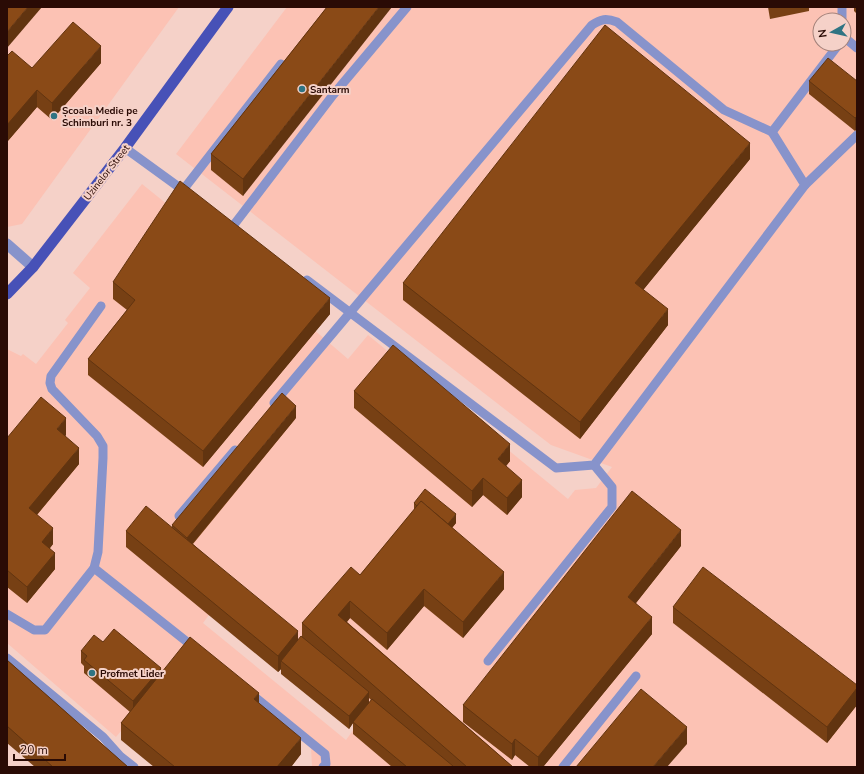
<svg xmlns="http://www.w3.org/2000/svg" width="864" height="774" font-family="'Nunito Sans',sans-serif">
	<style>
		.built { fill: #fcc2b4; fill-rule: evenodd }
		.lines { fill: none; stroke-linecap: round; stroke-linejoin: round }
		.service { stroke: #8793cb; stroke-width: 9 }
		.minor { stroke: #8793cb; stroke-width: 11 }
		.primary { stroke: #4751b7; stroke-width: 11 }
		.wall { fill: #774014; fill-rule: evenodd }
		.shaded-wall { fill: #613410 }
		.building { fill: #8a4a17; stroke: #613410 }
		.poi-dot { fill: #2f7483; stroke: #f5d1c8; stroke-width: 1.5 }
		.labels { text-anchor: middle; stroke-width: 4; stroke-linejoin: round; paint-order: stroke }
		.poi-label { font-size: 10px; font-weight: bold; fill: #2a0b05; stroke: #f5d1c8; text-anchor: start }
		.street-label { font-size: 10px; fill: #2a0b05; stroke: #f5d1c8 }
	</style>
	<rect width="100%" height="100%" fill="#f5d1c8"/>
	<g class="built">
		<polygon points="7,7 179,7 22,224 7,227"/>
		<path d="M287,7H857V767H312L311,747L190,648L116,737L7,643V349L21,356L23,354L36,364L68,323L65,320L90,288L73,273L142,184L178,213L348,359L368,335L568,499L575,490L596,488L612,467L551,445L176,154ZM820,20H844V44H820ZM229,588L372,704L346,740L203,623Z"/>
	</g>
	<g class="lines">
		<g class="service">
			<polyline points="842,20 842,7"/>
			<polyline points="844,37 857,48"/>
			<polyline points="125,148 187,193"/>
			<polyline points="805,185 857,135"/>
			<polyline points="183,190 281,64"/>
			<polyline points="233,226 333,95 407,7"/>
			<polyline points="307,280 556,468 594,465 805,185 772,132 839,44"/>
			<path d="M274,403L592,25C601,19 606,18 617,22L724,110L772,132"/>
			<polyline points="179,516 235,450"/>
			<polyline points="94,568 196,649"/>
			<polyline points="7,614 34,630 45,630 94,568 98,552 103,458 103,446 97,436 52,389 50,383 51,376 101,306"/>
			<polyline points="7,658 103,737 120,756 134,767"/>
			<polyline points="488,661 612,507 612,487 594,465"/>
			<polyline points="250,693 325,754 326,764 323,767"/>
			<polyline points="563,767 636,676"/>
		</g>
		<polyline class="minor" points="7,244 33,267"/>
		<polyline class="primary" points="7,294 33,267 125,148 228,7"/>
	</g>
	<g class="wall">
		<polygon points="327,7 243,196 211,170 211,154"/>
		<polygon points="768,7 809,7 809,11 770,19"/>
		<polygon points="854,7 857,7 857,14 854,11"/>
		<polygon points="7,56 32,68 101,63 52,120 37,107 7,142"/>
		<polygon points="809,81 857,81 855,131 809,94"/>
		<polygon points="750,159 643,290 668,325 580,439 403,300 403,283"/>
		<polygon points="113,282 330,314 203,467 88,375 88,359 127,310 113,299"/>
		<polygon points="354,391 510,461 506,466 522,497 507,515 483,495 472,507 354,408"/>
		<path d="M296,418L193,544L298,640L302,637V623L360,575L414,510V503L456,523L452,528L504,589L463,638L424,606L387,650L350,618L347,622L513,767H392L353,734V723L349,729L281,674V669L278,672L126,547V531L172,527V525ZM369,698L371,700L369,703Z"/>
		<polygon points="66,435 65,436 79,464 37,515 53,544 50,548 55,569 27,603 7,587 7,438"/>
		<polygon points="681,546 636,603 652,634 543,767 530,767 515,755 512,760 463,722 463,705"/>
		<polygon points="673,607 857,685 857,705 827,743 673,623"/>
		<polygon points="103,642 161,674 259,704 301,754 291,767 154,767 121,740 121,723 130,712 84,673 84,666 81,663 81,651"/>
		<polygon points="7,660 128,767 35,767 7,743"/>
	</g>
	<g class="shaded-wall">
		<polygon points="28,7 42,7 7,48 7,32"/>
		<polygon points="379,7 392,7 243,196 243,179"/>
		<polygon points="101,46 101,63 52,120 52,103"/>
		<polygon points="37,90 37,107 7,142 7,125"/>
		<polygon points="857,116 857,129 855,131 855,118"/>
		<polygon points="750,143 750,159 635,300 635,283"/>
		<polygon points="330,298 330,314 203,467 203,451"/>
		<polygon points="668,309 668,325 580,439 580,422"/>
		<polygon points="296,406 296,418 187,550 187,538"/>
		<polygon points="66,418 66,435 57,445 57,429"/>
		<polygon points="510,444 510,461 498,476 498,459"/>
		<polygon points="79,448 79,464 29,524 29,508"/>
		<polygon points="483,478 483,495 472,507 472,491"/>
		<polygon points="522,480 522,497 507,515 507,498"/>
		<polygon points="456,514 456,523 444,537 444,529"/>
		<polygon points="53,528 53,544 42,558 42,542"/>
		<polygon points="681,530 681,546 628,613 628,597"/>
		<polygon points="55,553 55,569 27,603 27,587"/>
		<polygon points="504,572 504,589 463,638 463,622"/>
		<polygon points="424,589 424,606 387,650 387,633"/>
		<polygon points="350,601 350,618 338,632 338,615"/>
		<polygon points="652,617 652,634 543,767 538,767 538,757"/>
		<polygon points="298,631 298,648 281,661 281,669 278,672 278,656"/>
		<polygon points="161,668 161,681 133,714 133,701"/>
		<polygon points="857,688 857,705 827,743 827,727"/>
		<polygon points="369,692 369,704 353,722 353,723 349,729 349,716"/>
		<polygon points="259,693 259,709 254,699"/>
		<polygon points="687,727 687,744 667,767 653,767"/>
		<polygon points="301,738 301,754 291,767 277,767"/>
		<polygon points="515,739 515,755 512,760 512,744"/>
	</g>
	<g class="building">
		<polygon points="7,7 28,7 7,32"/>
		<polygon points="327,7 379,7 243,179 211,154"/>
		<polygon points="73,22 101,46 52,103 37,90 7,125 7,56 12,51 32,68"/>
		<polygon points="605,25 750,143 635,283 668,309 580,422 403,283"/>
		<polygon points="828,58 857,81 857,116 855,118 809,81"/>
		<polygon points="180,181 330,298 203,451 88,359 135,300 113,282"/>
		<polygon points="393,345 510,444 498,459 522,480 507,498 483,478 472,491 354,391"/>
		<polygon points="282,393 296,406 187,538 172,525"/>
		<polygon points="41,397 66,418 57,429 79,448 29,508 53,528 42,542 55,553 27,587 7,570 7,438"/>
		<polygon points="425,489 456,514 448,524 421,501 417,506 414,503"/>
		<polygon points="632,491 681,530 628,597 652,617 538,757 515,739 512,744 463,705"/>
		<polygon points="421,501 504,572 463,622 424,589 387,633 350,601 338,615 513,767 467,767 302,623 351,567 360,575"/>
		<polygon points="146,506 298,631 278,656 126,531"/>
		<polygon points="703,567 857,685 857,688 827,727 673,607"/>
		<polygon points="114,629 161,668 133,701 84,660 87,656 81,651 94,635 103,642"/>
		<polygon points="301,636 369,692 349,716 281,661"/>
		<polygon points="190,637 259,693 254,699 301,738 277,767 175,767 121,723"/>
		<polygon points="7,660 128,767 53,767 7,726"/>
		<polygon points="641,689 687,727 653,767 576,767"/>
		<polygon points="372,699 453,766 452,767 407,767 353,722"/>
	</g>
	<g class="poi-dot">
		<circle cx="302" cy="89" r="4"/>
		<circle cx="54" cy="116" r="4"/>
		<circle cx="92" cy="673" r="4"/>
	</g>
	<g class="labels">
		<g class="poi-label">
			<text x="310" y="93">Santarm</text>
			<text x="62" y="114">Școala Medie pe<tspan x="62" dy="12">Schimburi nr. 3</tspan></text>
			<text x="100" y="677">Profmet Lider</text>
		</g>
		<g class="street-label">
			<text transform="translate(106 172) rotate(-52)" y="4">Uzinelor Street</text>
		</g>
	</g>
	<rect width="864" height="774" fill="none" stroke="#2a0b05" stroke-width="16"/>
	<g transform="translate(832 32) rotate(262)"><circle r="19" fill="#f5d1c8" stroke="#a4827a"/>
	<path d="M0-3L7 15L0 10L-7 15Z" fill="#2f7483"/>
	<text y="-6" font-size="11" font-weight="bold" text-anchor="middle" fill="#2a0b05">N</text>
	</g>
	<path d="M14 754v6h51v-6" fill="none" stroke="#2a0b05" stroke-width="2"/>
	<text x="20" y="754" font-size="12" fill="#2a0b05" stroke="#f5d1c8" stroke-width="3" paint-order="stroke">20 m</text>
</svg>
